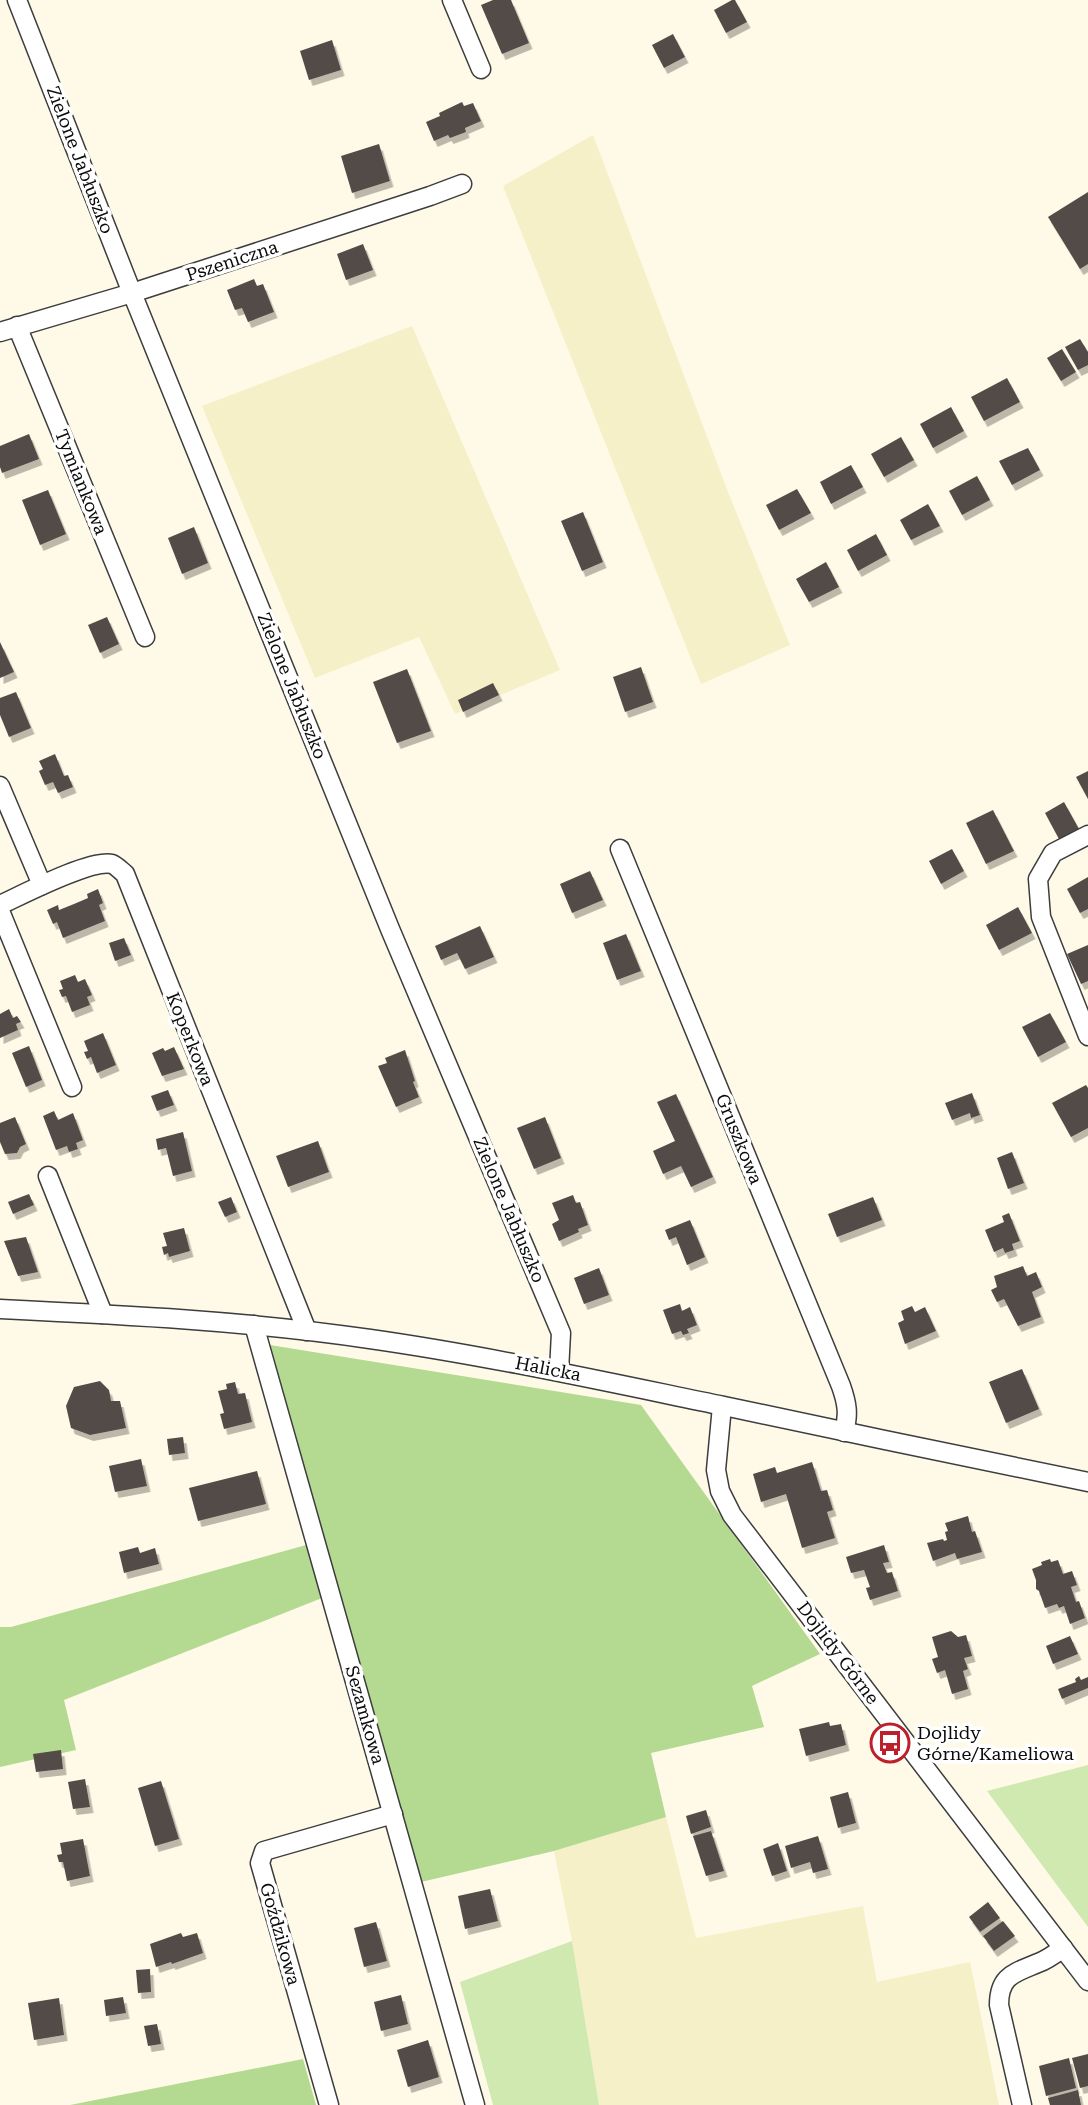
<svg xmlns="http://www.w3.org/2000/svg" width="1088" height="2105" font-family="'Roboto Serif',serif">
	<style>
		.farmland { fill: #f5f0c8 }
		.green { fill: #cfe9b1 }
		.forest { fill: #b3da90 }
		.building { fill: #534b46; filter: url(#shadow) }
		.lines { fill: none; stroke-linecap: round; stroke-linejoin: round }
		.street-casing { stroke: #3d3d3d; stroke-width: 21 }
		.street { stroke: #fff; stroke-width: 18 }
		.labels { text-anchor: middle; stroke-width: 7; stroke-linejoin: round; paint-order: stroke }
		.street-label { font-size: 18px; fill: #0a0a0a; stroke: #fff }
		.poi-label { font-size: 18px; fill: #0a0a0a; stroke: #fff; text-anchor: start }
	</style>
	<defs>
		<filter id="shadow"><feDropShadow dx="3.5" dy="6" stdDeviation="0" flood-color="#0004"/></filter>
	</defs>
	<rect width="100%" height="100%" fill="#fffae7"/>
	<g class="farmland">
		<polygon points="593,135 728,492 790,645 701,684 503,186"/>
		<polygon points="412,326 560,670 455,714 419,637 315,678 202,406"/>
		<polygon points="666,1817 696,1938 863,1906 877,1982 970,1962 999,2105 599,2105 572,1941 554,1851"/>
	</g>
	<g class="green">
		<polygon points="1088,1765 1088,1927 987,1791"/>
		<polygon points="572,1941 599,2105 493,2105 460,1982"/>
	</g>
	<g class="forest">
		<polygon points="270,1345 641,1405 820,1654 752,1686 764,1727 651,1753 666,1817 554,1851 421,1882"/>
		<polygon points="306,1545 322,1598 64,1700 76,1750 0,1767 0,1627 11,1627"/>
		<polygon points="303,2059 316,2105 70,2105"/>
	</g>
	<g class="building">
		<polygon points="493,0 511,0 529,43 502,54 481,5"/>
		<polygon points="732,0 735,0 747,22 726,33 714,10"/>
		<polygon points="673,34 685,57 664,68 652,45"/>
		<polygon points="332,40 341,70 309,80 300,51"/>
		<polygon points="462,102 464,106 473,103 481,121 465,128 466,132 450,138 448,135 434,141 426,122 440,116 439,113"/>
		<polygon points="379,144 390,181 352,193 341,156"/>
		<polygon points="1088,192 1088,264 1080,269 1048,217"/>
		<polygon points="363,244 373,270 346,280 337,254"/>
		<polygon points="254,279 257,286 263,284 274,312 248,322 242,308 235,310 227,290"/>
		<polygon points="1080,339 1088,352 1088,365 1078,370 1065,347"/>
		<polygon points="1062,349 1076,372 1061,381 1047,358"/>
		<polygon points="1007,378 1020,402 984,421 971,397"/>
		<polygon points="951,407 964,431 933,448 920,424"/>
		<polygon points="29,434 39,459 2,473 0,467 0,446"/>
		<polygon points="901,437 914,460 884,477 871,454"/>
		<polygon points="1028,448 1040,470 1012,485 999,461"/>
		<polygon points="851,465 863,487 831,504 820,482"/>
		<polygon points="977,476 990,500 962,515 949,491"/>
		<polygon points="797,489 811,513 779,530 766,505"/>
		<polygon points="48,490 66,534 40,545 22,500"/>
		<polygon points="928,504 940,526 911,540 900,520"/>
		<polygon points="583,512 603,562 582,571 561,521"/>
		<polygon points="194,527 208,563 182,574 168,538"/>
		<polygon points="876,534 887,555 858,571 847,550"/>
		<polygon points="826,562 839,587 809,602 796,579"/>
		<polygon points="107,617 119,644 100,653 88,625"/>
		<polygon points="0,642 14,672 0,678"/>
		<polygon points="641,667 653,702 625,712 613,677"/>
		<polygon points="407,669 431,731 397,743 373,682"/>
		<polygon points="493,683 499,695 463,712 458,700"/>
		<polygon points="16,692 31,728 9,737 0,715 0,698"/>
		<polygon points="55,754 64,776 68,775 73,787 58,793 53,782 45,785 39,771 43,769 39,761"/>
		<polygon points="1088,771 1088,799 1076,777"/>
		<polygon points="1064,802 1079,829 1059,839 1045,813"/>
		<polygon points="993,810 1014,851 986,864 966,823"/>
		<polygon points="952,849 964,871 941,884 929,861"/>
		<polygon points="590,871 603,900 572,913 560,884"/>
		<polygon points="1088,877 1088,909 1080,913 1067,889"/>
		<polygon points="98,889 103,903 99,905 105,921 63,938 57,922 53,924 47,910 58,905 59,910 74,904 88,898 87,894"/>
		<polygon points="1018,907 1032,933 999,950 986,925"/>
		<polygon points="480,926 494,957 465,969 457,953 441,960 435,946"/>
		<polygon points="626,934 641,971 617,980 603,943"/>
		<polygon points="124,938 131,955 115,961 109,943"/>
		<polygon points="1088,945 1088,981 1081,984 1067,954"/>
		<polygon points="75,975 78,982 85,979 92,995 87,997 90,1005 72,1012 66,996 62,997 59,990 63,989 60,981"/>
		<polygon points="9,1009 13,1018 17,1016 21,1022 16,1024 18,1030 0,1038 0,1014"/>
		<polygon points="1050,1013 1066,1042 1038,1057 1022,1027"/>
		<polygon points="103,1033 116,1065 97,1073 91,1057 87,1059 84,1052 88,1051 84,1041"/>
		<polygon points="29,1046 42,1080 26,1087 12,1053"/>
		<polygon points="174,1047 184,1069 162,1076 152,1053 163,1048 165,1051"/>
		<polygon points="405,1050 415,1081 413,1082 419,1097 396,1107 378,1066 387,1063 385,1058"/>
		<polygon points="1086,1085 1088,1088 1088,1128 1071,1137 1052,1103"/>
		<polygon points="168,1090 174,1105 157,1111 151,1096"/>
		<polygon points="972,1093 980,1115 971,1118 970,1113 952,1120 945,1103"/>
		<polygon points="676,1094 713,1177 691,1187 681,1166 663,1174 653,1151 675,1141 657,1102"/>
		<polygon points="54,1111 58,1120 73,1113 83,1140 76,1143 78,1149 69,1152 67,1146 56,1150 43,1116"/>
		<polygon points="15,1117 26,1144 20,1147 17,1153 5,1154 0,1142 0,1123"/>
		<polygon points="545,1117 561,1158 534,1169 517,1128"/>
		<polygon points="183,1132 192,1171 173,1176 166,1148 158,1150 156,1139"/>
		<polygon points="318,1141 329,1172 288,1187 276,1156"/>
		<polygon points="1012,1152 1024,1183 1008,1189 997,1158"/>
		<polygon points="29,1194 34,1205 13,1214 8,1202"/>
		<polygon points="573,1195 576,1203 580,1202 588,1225 578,1229 579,1232 559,1241 552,1224 559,1220 552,1203"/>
		<polygon points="231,1197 237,1212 225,1217 218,1202"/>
		<polygon points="873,1197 882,1220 837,1237 828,1214"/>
		<polygon points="1009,1213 1020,1241 1012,1244 1014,1250 1005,1253 1003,1248 994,1252 985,1230 1004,1222 1002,1216"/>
		<polygon points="690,1220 705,1257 687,1265 676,1237 669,1240 665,1230"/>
		<polygon points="184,1228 190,1251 169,1257 168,1253 164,1255 162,1247 167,1246 163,1233"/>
		<polygon points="26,1237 38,1272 18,1276 4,1241"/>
		<polygon points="1023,1266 1027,1276 1036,1272 1042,1287 1032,1292 1041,1317 1018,1326 1004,1299 997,1302 991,1290 997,1287 994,1276"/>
		<polygon points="599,1268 609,1295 584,1304 574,1278"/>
		<polygon points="680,1304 682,1311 690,1307 697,1325 687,1329 689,1333 683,1335 681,1331 672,1334 663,1310"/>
		<polygon points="912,1306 915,1312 925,1307 936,1331 905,1344 898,1323 904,1320 901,1311"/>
		<polygon points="1022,1369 1039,1409 1006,1423 989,1382"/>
		<polygon points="100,1381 109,1390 111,1401 120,1401 126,1428 90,1435 71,1428 66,1406 74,1387"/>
		<polygon points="235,1382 238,1394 245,1393 252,1422 224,1429 220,1414 224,1413 218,1391 227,1389 226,1384"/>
		<polygon points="183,1437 185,1453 169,1455 167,1439"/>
		<polygon points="141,1459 147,1486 115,1492 109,1466"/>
		<polygon points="812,1462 821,1491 827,1490 833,1510 827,1512 835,1538 802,1548 786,1494 761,1502 753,1474 775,1467 777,1473"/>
		<polygon points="257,1471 266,1504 198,1521 189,1488"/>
		<polygon points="968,1516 972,1532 975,1531 982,1552 957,1559 955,1553 933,1561 927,1543 943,1539 944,1541 947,1540 945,1532 948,1531 945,1523"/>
		<polygon points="884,1545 889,1562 883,1563 887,1573 892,1572 898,1591 870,1600 866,1588 870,1587 864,1570 851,1573 846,1557"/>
		<polygon points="138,1547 140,1553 155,1548 159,1564 124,1573 119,1552"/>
		<polygon points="1050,1559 1051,1562 1058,1560 1063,1574 1072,1571 1077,1585 1071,1587 1076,1602 1079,1601 1085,1618 1070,1624 1064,1606 1059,1608 1057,1604 1045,1608 1039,1591 1036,1589 1036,1580 1032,1569 1042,1565 1041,1562"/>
		<polygon points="951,1631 958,1637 966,1635 972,1656 964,1658 968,1669 963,1671 968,1689 952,1694 945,1670 937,1673 932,1659 938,1657 932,1637"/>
		<polygon points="1070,1636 1078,1654 1053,1664 1046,1646"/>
		<polygon points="1079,1676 1081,1680 1088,1677 1088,1688 1062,1699 1058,1689 1076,1682 1075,1679"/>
		<polygon points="829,1722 830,1726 841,1724 846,1745 806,1756 799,1729"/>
		<polygon points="61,1750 63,1769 36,1772 33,1754"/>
		<polygon points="85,1779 90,1807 73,1809 68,1782"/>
		<polygon points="161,1781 179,1839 155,1846 138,1788"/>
		<polygon points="848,1792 856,1823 838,1828 830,1797"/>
		<polygon points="706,1810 711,1827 691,1834 686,1816"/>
		<polygon points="711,1831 724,1871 706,1876 693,1836"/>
		<polygon points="818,1836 828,1869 813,1873 810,1862 791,1868 785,1846"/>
		<polygon points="83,1839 90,1876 67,1881 63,1862 59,1862 57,1855 62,1854 60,1843"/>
		<polygon points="778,1843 787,1871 772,1876 763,1849"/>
		<polygon points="490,1889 498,1921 465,1929 458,1896"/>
		<polygon points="988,1902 1000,1918 980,1932 969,1917"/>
		<polygon points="1003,1921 1015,1936 994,1951 983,1936"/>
		<polygon points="376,1922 387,1961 364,1967 354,1928"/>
		<polygon points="181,1933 183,1937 197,1933 203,1953 172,1964 171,1962 156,1967 150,1944"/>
		<polygon points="150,1969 151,1992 138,1993 136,1970"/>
		<polygon points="401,1995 408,2024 381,2031 374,2002"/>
		<polygon points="123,1997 126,2013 106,2016 104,2000"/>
		<polygon points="59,1998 64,2035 34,2040 28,2003"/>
		<polygon points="157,2024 161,2044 148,2046 144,2026"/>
		<polygon points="428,2040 439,2077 408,2087 397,2050"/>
		<polygon points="1088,2054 1088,2086 1080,2088 1072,2058"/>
		<polygon points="1069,2058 1076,2088 1046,2096 1039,2066"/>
		<polygon points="1078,2090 1081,2105 1050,2105 1048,2098"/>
	</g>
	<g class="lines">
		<defs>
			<g id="street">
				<polyline points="17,0 132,293 390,929 561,1333 559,1371"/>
				<polyline points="452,0 481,69"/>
				<polyline points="17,326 145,637"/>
				<polyline points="0,332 132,293 430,196 462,184"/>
				<polyline points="0,786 42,885"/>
				<polyline points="1088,835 1053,853 1038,879 1041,917 1088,1036"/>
				<path d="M620,849L841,1386C847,1403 849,1414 844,1432"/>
				<path d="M0,905C22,895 90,859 112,864C117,866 121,871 125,874L307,1331"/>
				<polyline points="0,911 72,1087"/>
				<polyline points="48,1176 103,1314"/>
				<path d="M0,1309C124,1315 248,1321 370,1339C489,1356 607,1382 724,1406C845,1432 967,1457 1088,1482"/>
				<polyline points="254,1325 475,2105"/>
				<polyline points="722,1406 716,1470 720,1491 732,1515 1088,1981"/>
				<polyline points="329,2105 260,1863 264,1851 393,1814"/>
				<path d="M1022,2105L999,2005C999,1975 1015,1973 1038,1963C1047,1960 1055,1954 1063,1948"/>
			</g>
		</defs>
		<use href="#street" class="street-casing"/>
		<use href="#street" class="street"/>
	</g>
	<defs>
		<symbol id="bus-ring" viewBox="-11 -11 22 22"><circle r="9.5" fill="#fff" stroke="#bd202b" stroke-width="1.5"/><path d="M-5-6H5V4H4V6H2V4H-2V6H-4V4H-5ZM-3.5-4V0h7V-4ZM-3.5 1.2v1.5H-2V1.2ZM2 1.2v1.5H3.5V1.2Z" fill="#bd202b"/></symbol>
	</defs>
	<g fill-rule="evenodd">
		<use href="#bus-ring" x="868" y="1721" width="44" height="44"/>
	</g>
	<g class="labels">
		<g class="street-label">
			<text transform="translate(80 160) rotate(69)" y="6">Zielone Jabłuszko</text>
			<text transform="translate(232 261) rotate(-18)" y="6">Pszeniczna</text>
			<text transform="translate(81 482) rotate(68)" y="6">Tymiankowa</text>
			<text transform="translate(292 686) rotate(68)" y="6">Zielone Jabłuszko</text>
			<text transform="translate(190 1039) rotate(68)" y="6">Koperkowa</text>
			<text transform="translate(739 1139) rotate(68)" y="6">Gruszkowa</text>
			<text transform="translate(509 1210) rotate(67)" y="6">Zielone Jabłuszko</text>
			<text transform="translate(548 1369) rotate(11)" y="6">Halicka</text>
			<text transform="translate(838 1653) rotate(53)" y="6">Dojlidy Górne</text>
			<text transform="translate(365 1715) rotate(74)" y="6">Sezamkowa</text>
			<text transform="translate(280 1934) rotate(74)" y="6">Goździkowa</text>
		</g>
		<g class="poi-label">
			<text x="917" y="1739">Dojlidy<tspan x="917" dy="21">Górne/Kameliowa</tspan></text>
		</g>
	</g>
</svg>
